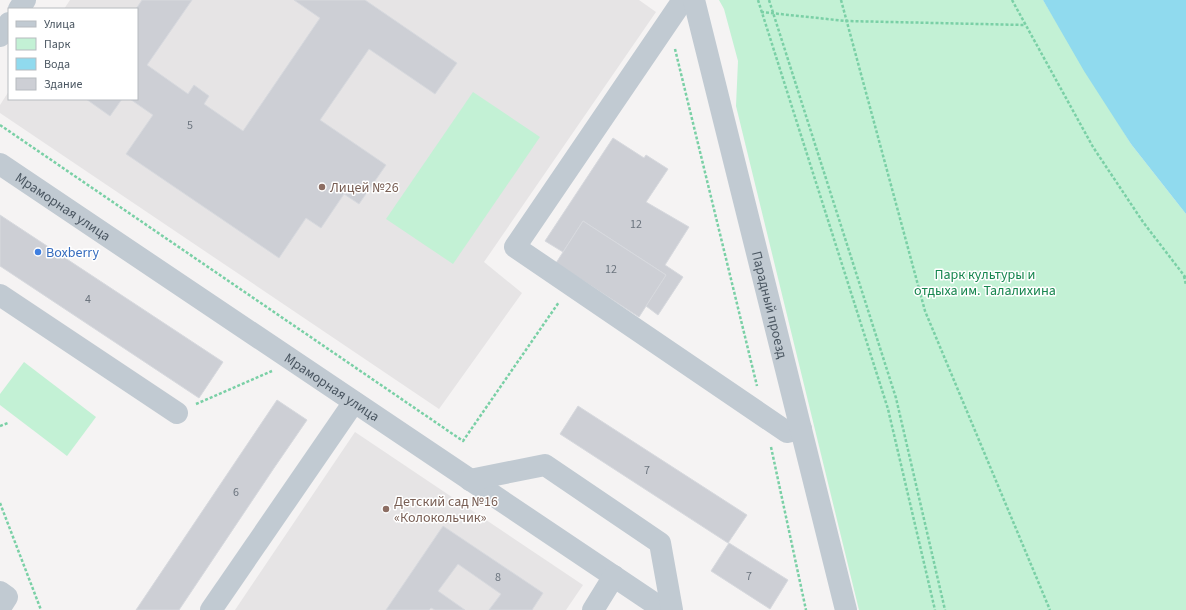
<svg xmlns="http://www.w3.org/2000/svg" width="1186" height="610" font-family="'Source Sans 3',sans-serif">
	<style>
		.education { fill: #e6e4e5 }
		.green { fill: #c3f1d5 }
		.water { fill: #90daee }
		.building { fill: #cdcfd5; stroke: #d7d9de }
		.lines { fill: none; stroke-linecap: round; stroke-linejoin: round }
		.path { stroke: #7ad0a6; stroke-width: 2.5; stroke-dasharray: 3 2; stroke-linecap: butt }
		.minor { stroke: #c1cad2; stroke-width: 22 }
		.education-dot { fill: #8d6e63; stroke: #fff; stroke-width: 1.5 }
		.shop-dot { fill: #3f7fe0; stroke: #fff; stroke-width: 1.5 }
		.labels { text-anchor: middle; stroke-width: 3; stroke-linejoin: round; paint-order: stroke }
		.number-label { font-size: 12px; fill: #6b747e }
		.education-label { font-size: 14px; fill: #785e54; stroke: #fff; text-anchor: start }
		.street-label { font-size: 14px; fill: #4a5661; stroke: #fff }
		.shop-label { font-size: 14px; fill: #366cbe; stroke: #fff; text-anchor: start }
		.park-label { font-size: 14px; fill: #17864f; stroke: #fff }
	</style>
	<rect width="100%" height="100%" fill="#f5f3f3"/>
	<g class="education">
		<polygon points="70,0 639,0 656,12 484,262 522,293 439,409 0,113 0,105 9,91 9,99 137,99 137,9 64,9"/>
		<polygon points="355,432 583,585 566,610 235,610"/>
	</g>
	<g class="green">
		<polygon points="719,0 1043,0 1131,144 1186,214 1186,610 859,610 736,106 738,61 724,9"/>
		<polygon points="473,92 540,137 453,264 386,219"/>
		<polygon points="24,362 96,417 67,456 0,405 0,394"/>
	</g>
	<polygon class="water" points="1043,0 1186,0 1186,214 1131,144 1084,71"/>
	<g class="building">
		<polygon points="142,0 192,0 147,65 188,94 194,85 209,96 204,104 243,131 320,18 294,0 365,0 457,63 435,94 369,49 320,120 386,165 359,204 344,194 321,228 306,218 279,258 126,154 153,115 130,99 137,99 136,9"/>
		<polygon points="86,99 122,99 110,116"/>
		<polygon points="613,138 644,158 646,155 668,169 646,202 689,227 665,265 683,277 658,315 646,306 666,275 583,221 563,252 545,241"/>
		<polygon points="0,215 223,362 199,398 0,266"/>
		<polygon points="583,221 666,275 639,317 556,263"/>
		<polygon points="277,400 307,420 274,468 179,610 136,610"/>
		<polygon points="578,406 747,515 728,543 560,434"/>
		<polygon points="443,526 543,593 532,610 489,610 501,594 458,564 438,591 465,610 435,610 431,608 429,610 386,610"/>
		<polygon points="729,543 788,580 770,609 711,571"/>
	</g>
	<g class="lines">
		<g class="path">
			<polyline points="758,0 888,409 935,610"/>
			<polyline points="769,0 896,398 945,610"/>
			<polyline points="841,0 925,311 1050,610"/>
			<polyline points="1012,0 1093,147 1143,222 1186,278"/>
			<polyline points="761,12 846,21 1025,25"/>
			<polyline points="675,49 757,386"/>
			<polyline points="0,125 463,441 559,302"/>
			<polyline points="1184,276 1186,285"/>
			<polyline points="196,404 272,371"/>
			<polyline points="0,426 8,423"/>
			<polyline points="771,447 806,610"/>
			<polyline points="0,503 41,610"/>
		</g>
		<g class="minor">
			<polyline points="683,0 515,247 787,432 801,429"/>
			<path id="s1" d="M694,0L846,610"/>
			<polyline points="19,9 25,0"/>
			<polyline points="0,36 9,23"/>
			<path id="s2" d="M0,164L664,610"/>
			<polyline points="0,295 177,413"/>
			<polyline points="470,480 545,465 660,543 672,610"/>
			<polyline points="0,592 7,597 0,608"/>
			<polyline points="211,610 354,402"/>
			<polyline points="593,610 614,576"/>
		</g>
	</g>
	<g class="education-dot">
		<circle cx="322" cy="187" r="4"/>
		<circle cx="386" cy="509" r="4"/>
	</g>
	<circle class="shop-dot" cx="38" cy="252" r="4"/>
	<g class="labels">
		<g class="number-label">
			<text x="190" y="129">5</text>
			<text x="636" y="228">12</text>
			<text x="611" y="273">12</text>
			<text x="88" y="303">4</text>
			<text x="647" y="474">7</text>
			<text x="236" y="496">6</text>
			<text x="749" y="580">7</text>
			<text x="498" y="581">8</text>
		</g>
		<g class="education-label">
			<text x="330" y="192">Лицей №26</text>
			<text x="394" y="506">Детский сад №16<tspan x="394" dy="16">«Колокольчик»</tspan></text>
		</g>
		<g class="street-label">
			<text dy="5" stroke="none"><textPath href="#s2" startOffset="76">Мраморная улица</textPath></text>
			<text dy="5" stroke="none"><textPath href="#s1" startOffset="314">Парадный проезд</textPath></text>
			<text dy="5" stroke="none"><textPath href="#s2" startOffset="400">Мраморная улица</textPath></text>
		</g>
		<g class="shop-label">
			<text x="46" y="257">Boxberry</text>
		</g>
		<g class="park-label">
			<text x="985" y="279">Парк культуры и<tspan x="985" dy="16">отдыха им. Талалихина</tspan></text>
		</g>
	</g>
	<rect x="8" y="8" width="130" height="92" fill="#ffffff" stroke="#b7bbc0"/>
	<rect x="16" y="21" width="20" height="6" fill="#c1cad2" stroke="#b7bbc0"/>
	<text x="44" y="28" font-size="12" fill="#4a5661">Улица</text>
	<rect x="16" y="38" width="20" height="12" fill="#c3f1d5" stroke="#b7bbc0"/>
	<text x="44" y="48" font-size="12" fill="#4a5661">Парк</text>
	<rect x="16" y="58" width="20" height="12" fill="#90daee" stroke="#b7bbc0"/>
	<text x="44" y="68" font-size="12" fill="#4a5661">Вода</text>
	<rect x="16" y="78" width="20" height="12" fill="#cdcfd5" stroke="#b7bbc0"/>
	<text x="44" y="88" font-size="12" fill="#4a5661">Здание</text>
</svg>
